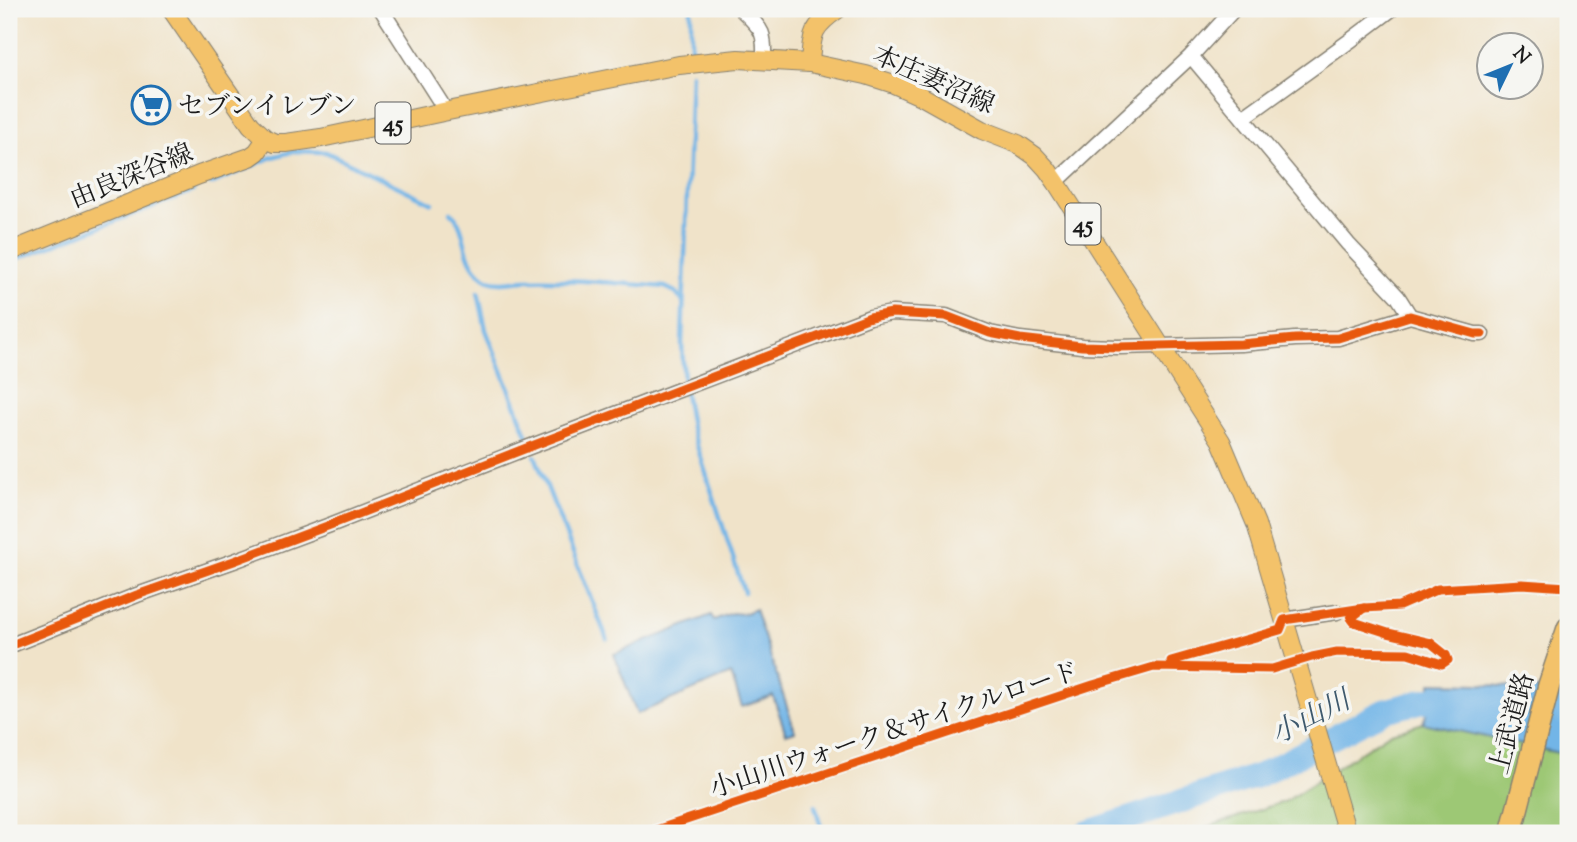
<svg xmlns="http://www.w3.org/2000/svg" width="1577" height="842" font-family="'Sorts Mill Goudy','Noto Serif JP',serif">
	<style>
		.green { fill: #9dc875; stroke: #5c7248; stroke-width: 2 }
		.water { fill: #72b5e7; stroke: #476882; stroke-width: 2 }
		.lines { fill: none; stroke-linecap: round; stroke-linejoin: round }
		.stream { stroke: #72b5e7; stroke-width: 4.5 }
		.river { stroke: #72b5e7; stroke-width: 24 }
		.minor-casing { stroke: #868072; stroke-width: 17 }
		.major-casing { stroke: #868072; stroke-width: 20 }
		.highway-casing { stroke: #868072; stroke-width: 24 }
		.minor { stroke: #fff; stroke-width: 14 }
		.major { stroke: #f3c26a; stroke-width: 18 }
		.highway { stroke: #f3c26a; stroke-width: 21 }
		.cycleway-casing { stroke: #f6f6f2; stroke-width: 13 }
		.cycleway { stroke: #e8590c; stroke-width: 9 }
		.labels { text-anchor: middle; stroke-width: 7; stroke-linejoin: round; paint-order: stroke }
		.shield { fill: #f6f6f2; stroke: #5d5d5c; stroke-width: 2 }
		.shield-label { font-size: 24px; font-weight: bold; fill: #1c1c1c }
		.street-label { font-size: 26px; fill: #1c1c1c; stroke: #f6f6f2 }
		.poi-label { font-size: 26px; fill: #1c1c1c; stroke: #f6f6f2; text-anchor: start }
		.water-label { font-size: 28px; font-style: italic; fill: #3e596d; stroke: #f6f6f2 }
	</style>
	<rect width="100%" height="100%" fill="#f6f6f2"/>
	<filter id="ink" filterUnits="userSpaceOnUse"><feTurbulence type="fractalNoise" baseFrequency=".0143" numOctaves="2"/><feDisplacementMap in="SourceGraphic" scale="14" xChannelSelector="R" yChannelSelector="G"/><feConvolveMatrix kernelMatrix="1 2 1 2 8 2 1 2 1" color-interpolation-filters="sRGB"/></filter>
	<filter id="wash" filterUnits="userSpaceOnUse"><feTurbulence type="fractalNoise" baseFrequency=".00686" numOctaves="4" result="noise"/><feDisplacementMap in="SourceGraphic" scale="28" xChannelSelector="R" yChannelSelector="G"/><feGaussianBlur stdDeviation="1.57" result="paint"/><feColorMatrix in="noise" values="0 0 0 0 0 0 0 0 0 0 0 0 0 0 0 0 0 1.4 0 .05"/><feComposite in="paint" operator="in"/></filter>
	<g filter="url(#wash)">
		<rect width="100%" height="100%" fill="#f0e3c9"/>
		<polygon class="green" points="1423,723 1568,755 1568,833 1189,833 1286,801 1388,734"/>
		<g class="water">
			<polygon points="755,609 795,731 786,734 773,696 742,707 731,674 637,714 614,654 711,615 714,620 732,613 743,614"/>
			<polygon points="1431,683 1478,684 1568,692 1568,755 1423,723 1431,699"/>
		</g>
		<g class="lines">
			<g class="stream">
				<polyline points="691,9 691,53"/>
				<polyline points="211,184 272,157 295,151 326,152 432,203"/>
				<path d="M451,212C470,231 459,258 484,277C496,286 512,280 526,280C573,279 619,283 665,287L675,292L683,301"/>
				<polyline points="19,258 193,191"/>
				<polyline points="478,292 486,330 528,437"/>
				<polyline points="684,383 682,344 691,73"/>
				<polyline points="685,392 691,427 744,592"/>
				<polyline points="535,456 607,639"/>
				<polyline points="815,806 823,833"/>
			</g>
			<polyline class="river" points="1086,833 1260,775 1384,711 1431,699 1465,702"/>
		</g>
	</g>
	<g filter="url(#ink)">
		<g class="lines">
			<defs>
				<g id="minor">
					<polyline points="381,9 441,103 443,112"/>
					<path d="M741,9C762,30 765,30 764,60"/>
					<polyline points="1191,56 1348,244 1398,297 1410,316"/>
					<polyline points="1243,118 1351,40 1392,9"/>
					<polyline points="1056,182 1191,56 1234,9"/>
					<polyline points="1284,620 1337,612"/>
					<polyline points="9,646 137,595 234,561 330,525 524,449 870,317 892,313 946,316 990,333 1020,339 1082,346 1118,347 1241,344 1295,339 1338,338 1410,316 1475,334 1482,334"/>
				</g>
				<g id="major">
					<polyline points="171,9 251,125 266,139 275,143 286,143 321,138 443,112 679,65 738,59 810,63 866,75 894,84 923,97 982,130 1018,144 1035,156 1047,169 1056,182 1221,441 1256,524 1347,833"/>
					<path d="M810,63C812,33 812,27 838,9"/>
					<polyline points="9,252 199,175 250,157 257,152 266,139"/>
				</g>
				<polyline id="highway" points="1511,833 1549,685 1568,628"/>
			</defs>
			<use href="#minor" class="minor-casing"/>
			<use href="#major" class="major-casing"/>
			<use href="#highway" class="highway-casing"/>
			<use href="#minor" class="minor"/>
			<use href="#major" class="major"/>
			<use href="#highway" class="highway"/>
			<defs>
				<g id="cycleway">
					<polyline points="9,646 137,595 234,561 330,525 524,449 870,317 892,313 946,316 990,333 1020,339 1082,346 1118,347 1241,344 1295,339 1338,338 1410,316 1475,334 1482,334"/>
					<polyline points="1171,661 1280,630 1284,620 1364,608 1399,606 1438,589 1522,584 1568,587"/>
					<polyline points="647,833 1093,685 1154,667 1272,669 1312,657 1337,652 1408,653 1442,664 1448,660 1446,655 1431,643 1388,633 1354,622 1351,618 1364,608"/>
				</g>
			</defs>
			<use href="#cycleway" class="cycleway-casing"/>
			<use href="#cycleway" class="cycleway"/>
		</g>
	</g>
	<defs>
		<symbol id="supermarket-ring" viewBox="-11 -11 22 22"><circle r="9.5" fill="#f6f6f2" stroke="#1f6fb2" stroke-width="1.5"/><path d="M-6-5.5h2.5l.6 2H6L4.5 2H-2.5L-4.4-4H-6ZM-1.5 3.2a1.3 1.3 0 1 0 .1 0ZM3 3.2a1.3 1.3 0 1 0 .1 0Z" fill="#1f6fb2"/></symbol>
	</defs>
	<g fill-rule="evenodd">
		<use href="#supermarket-ring" x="129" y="83" width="44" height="44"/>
	</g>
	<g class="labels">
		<g class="shield">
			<rect x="375.5" y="102.5" width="35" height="41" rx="5"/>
			<rect x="1065.5" y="203.5" width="35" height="41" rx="5"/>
		</g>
		<g class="shield-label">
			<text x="393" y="131">45</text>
			<text x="1083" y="232">45</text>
		</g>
		<g class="street-label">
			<text transform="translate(934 79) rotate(24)" y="9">本庄妻沼線</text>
			<text transform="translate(131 175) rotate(-22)" y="9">由良深谷線</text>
			<text transform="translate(1511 723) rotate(-75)" y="9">上武道路</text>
			<text transform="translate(894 729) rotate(-18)" y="9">小山川ウォーク＆サイクルロード</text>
		</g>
		<g class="poi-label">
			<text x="178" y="114">セブンイレブン</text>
		</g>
		<g class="water-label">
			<text transform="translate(1310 716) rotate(-27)" y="10">小山川</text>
		</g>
	</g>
	<rect width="1577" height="842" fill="none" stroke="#f6f6f2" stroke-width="35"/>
	<g transform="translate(1510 66) rotate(47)"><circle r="33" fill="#f6f6f2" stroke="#9f9f9c" stroke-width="2"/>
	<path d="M0-5L12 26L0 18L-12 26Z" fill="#1f6fb2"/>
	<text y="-10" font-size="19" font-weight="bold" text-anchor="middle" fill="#1c1c1c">N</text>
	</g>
</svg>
